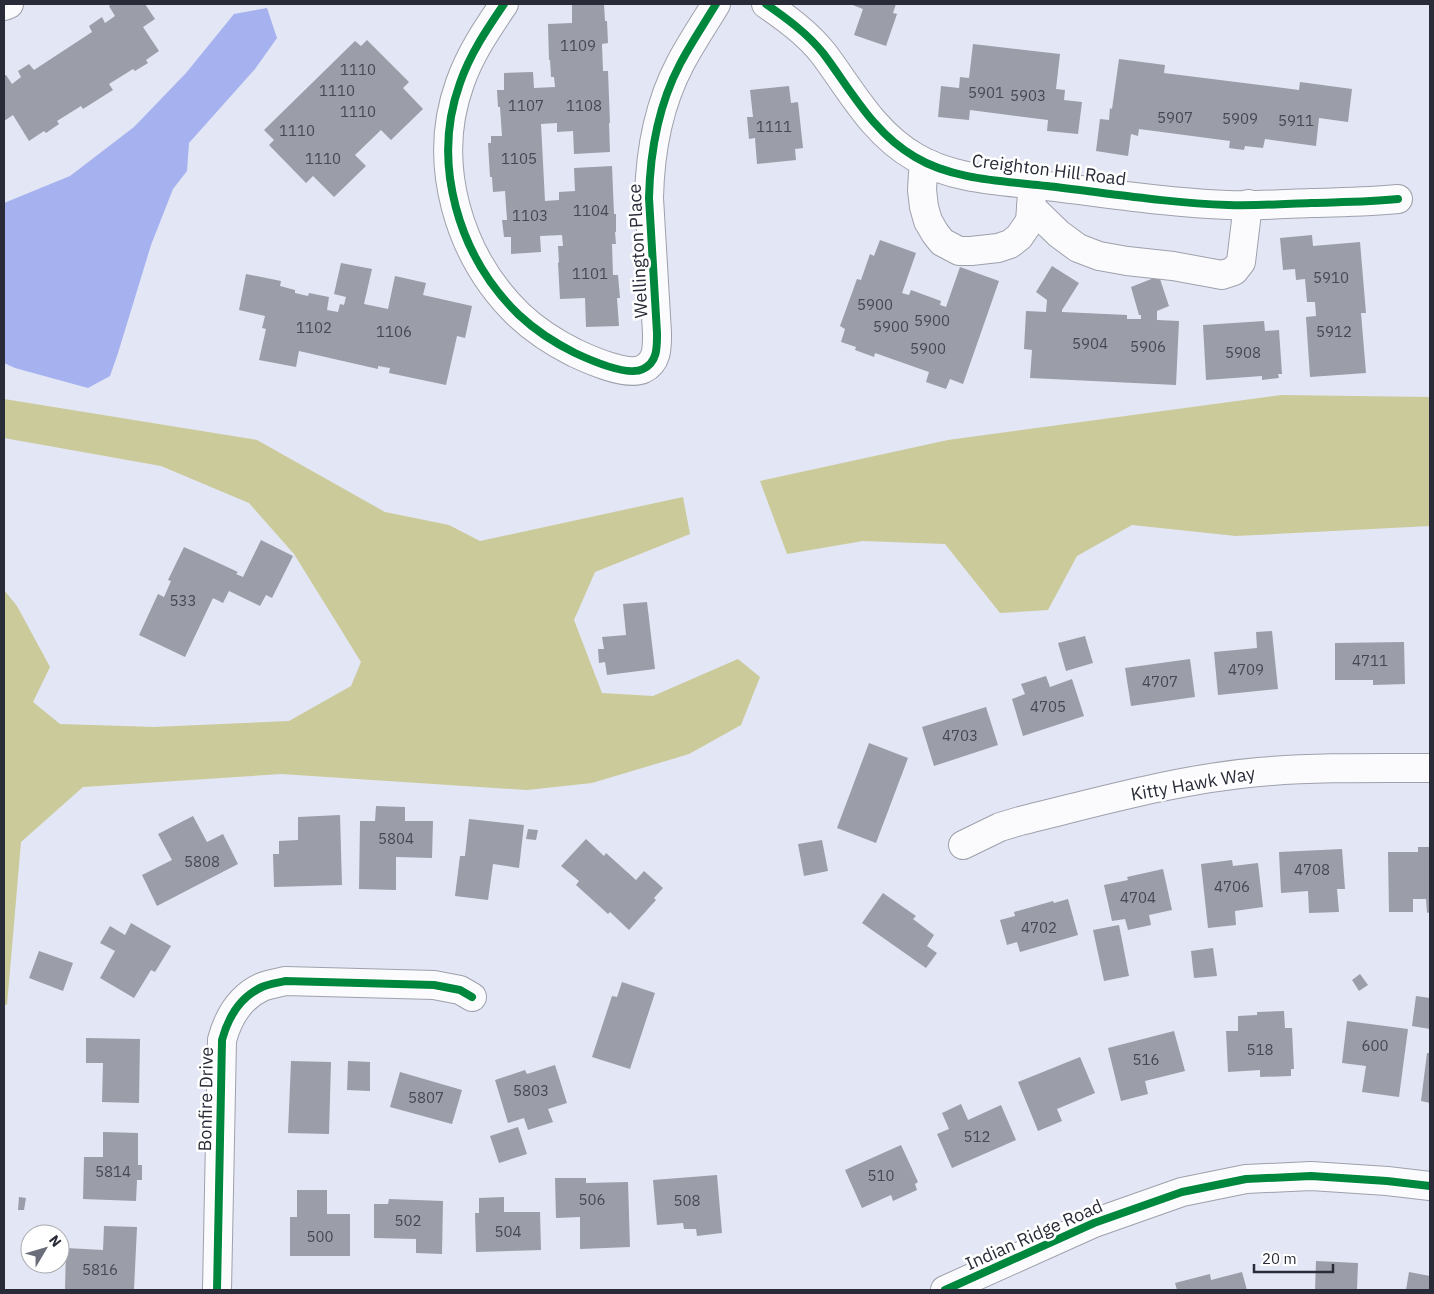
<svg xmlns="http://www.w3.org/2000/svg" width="1434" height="1294" font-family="'IBM Plex Sans',sans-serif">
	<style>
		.forest { fill: #cbca9a }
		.water { fill: #a5b2ef }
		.building { fill: #9b9da9 }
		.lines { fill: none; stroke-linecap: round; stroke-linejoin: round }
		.minor-casing { stroke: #9ea1ac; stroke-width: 30 }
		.minor { stroke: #fbfbfd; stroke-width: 28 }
		.cycleway-casing { stroke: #fff; stroke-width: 11 }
		.cycleway { stroke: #00873e; stroke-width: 8 }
		.labels { text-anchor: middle; stroke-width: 5; stroke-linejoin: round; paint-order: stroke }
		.number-label { font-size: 15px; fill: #464854 }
		.street-label { font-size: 18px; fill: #292c38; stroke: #fff }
	</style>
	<rect width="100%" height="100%" fill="#e3e6f4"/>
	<g class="forest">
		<polygon points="1281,395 1430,397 1430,526 1236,536 1132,525 1077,556 1048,610 1000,613 945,544 863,541 787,554 760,481 948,440"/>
		<polygon points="4,399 257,440 385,512 449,525 480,541 683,497 690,534 595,572 574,620 602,693 653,696 738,659 760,677 741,725 689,754 592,783 527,790 281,774 83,787 21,842 7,1005 4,1004 4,590 17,606 50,667 33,702 60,724 154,727 289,721 351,686 361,662 294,554 249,503 161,466 4,438"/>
	</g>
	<polygon class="water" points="267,8 277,38 255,69 189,143 187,171 173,189 151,245 118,353 110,376 88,388 15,368 4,363 4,203 70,176 134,127 186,73 234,14"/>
	<g class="building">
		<polygon points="112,4 145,4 155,19 143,27 159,51 146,60 148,63 135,71 133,69 109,84 113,90 83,109 81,106 57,121 59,124 46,133 44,131 29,141 13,115 4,121 4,76 6,75 12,84 21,77 18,71 29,64 34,70 92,32 89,26 102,17 105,23 115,16 109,6"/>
		<polygon points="572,4 604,4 605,21 607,21 608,43 602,44 603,71 608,71 610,123 609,123 610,152 574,154 573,131 557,132 557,123 541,124 545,201 559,200 559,192 575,191 574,168 612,166 614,214 616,214 616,232 615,232 616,244 612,244 613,275 618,275 620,298 617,298 619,326 586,327 585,298 560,299 558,263 559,262 558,246 563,246 562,235 540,236 541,252 511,254 511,237 504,237 502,220 507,220 505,191 493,192 492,177 490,177 488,143 491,143 491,136 502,136 500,107 498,107 497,90 504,90 504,73 533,72 534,88 555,87 554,77 551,77 550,60 549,60 548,24 572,23"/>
		<polygon points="850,4 896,4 893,13 897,14 886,46 854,35 863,9"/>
		<polygon points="367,40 409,82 403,88 423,109 391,140 381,130 355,155 366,166 334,197 313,176 306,183 269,145 274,140 264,130 355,41 361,46"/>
		<polygon points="973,44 1060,54 1056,89 1065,90 1064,100 1082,102 1078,134 1047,131 1048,120 970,110 969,120 938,117 941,86 959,88 960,77 969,78"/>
		<polygon points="1119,59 1165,65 1164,73 1299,90 1300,82 1352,89 1348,122 1319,118 1316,146 1265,139 1263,148 1245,146 1244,150 1229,148 1230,141 1139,129 1138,136 1131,134 1128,156 1096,151 1100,119 1109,120 1110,108 1112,109"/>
		<polygon points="789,86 791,103 798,102 803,148 795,149 796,160 757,164 755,138 749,139 747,117 753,117 750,90"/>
		<polygon points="1312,235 1313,246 1360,242 1366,313 1361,313 1366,373 1310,377 1306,317 1316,316 1315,302 1307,302 1305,279 1296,280 1295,269 1283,270 1280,238"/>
		<polygon points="880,240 916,253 902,293 909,295 911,290 941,301 940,305 946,307 960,267 999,281 963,384 950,379 946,389 926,382 929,372 875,353 874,357 855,350 856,347 841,342 845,329 840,326 857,279 861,280 870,254 874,256"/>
		<polygon points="341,263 372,269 364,304 388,309 395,276 426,283 423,295 472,306 465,338 457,336 446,385 389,373 390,368 378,366 378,369 299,351 296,367 259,360 266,329 262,328 265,316 239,310 246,274 281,281 280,286 295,290 295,293 308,296 309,293 329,297 327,310 338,312 340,304 344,305 346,297 334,294"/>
		<polygon points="1052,266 1079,283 1062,310 1062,312 1127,315 1127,319 1141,319 1141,315 1139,315 1131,287 1159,276 1169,306 1157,311 1157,320 1179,321 1176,385 1030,378 1032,350 1024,349 1026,311 1046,312 1047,300 1036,292"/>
		<polygon points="1264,321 1265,331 1279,330 1282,374 1278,374 1279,378 1262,380 1262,376 1206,380 1203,325"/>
		<polygon points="261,540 293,556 272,598 266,595 260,606 229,591 223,603 213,598 185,657 139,635 158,594 164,597 171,581 168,580 184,547 238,572 236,574 243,577"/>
		<polygon points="647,602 655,669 607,675 605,662 599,663 598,649 604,649 602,637 626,635 623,604"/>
		<polygon points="1272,631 1278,689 1218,695 1214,652 1257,648 1256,632"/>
		<polygon points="1085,636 1093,663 1066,671 1058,643"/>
		<polygon points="1404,642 1405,684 1373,685 1373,680 1335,680 1335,643"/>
		<polygon points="1190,659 1195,697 1131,706 1125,668"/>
		<polygon points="1046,676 1050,687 1072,679 1084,716 1023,736 1012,699 1025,694 1021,684"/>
		<polygon points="986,707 998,745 934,766 922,727"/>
		<polygon points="869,743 908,758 876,843 837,828"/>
		<polygon points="376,806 405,807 405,821 433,821 432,858 396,857 396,890 359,889 360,821 375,821"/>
		<polygon points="340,815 342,885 274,887 273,854 279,854 279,841 298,840 298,817"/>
		<polygon points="193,816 207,842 223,834 238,864 157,906 142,875 172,860 158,834"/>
		<polygon points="469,819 524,825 519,868 493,864 488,900 455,896 460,856 465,856"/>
		<polygon points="528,829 538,830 536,840 526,839"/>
		<polygon points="586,839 604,856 606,853 636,880 644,871 663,888 654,898 656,900 629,930 610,912 608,914 576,885 579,881 561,866"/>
		<polygon points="822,840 828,871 804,876 798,844"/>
		<polygon points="1418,847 1430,847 1430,912 1427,913 1426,899 1413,899 1413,912 1389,912 1388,852 1418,852"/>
		<polygon points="1342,849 1345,889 1337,889 1339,912 1309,913 1308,891 1281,893 1279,852"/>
		<polygon points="1232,860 1233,866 1258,863 1263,907 1235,911 1236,925 1208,928 1201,864"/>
		<polygon points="1163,869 1172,910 1149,915 1151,925 1128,930 1125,919 1112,921 1104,885 1128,880 1127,877"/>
		<polygon points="883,893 916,916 913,919 934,935 927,946 937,953 926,968 862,923"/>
		<polygon points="1068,899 1078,935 1020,952 1017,942 1007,945 1000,920 1015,916 1014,912 1053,901 1054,903"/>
		<polygon points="131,923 171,946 155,972 151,970 134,998 100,978 115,951 100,943 110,926 125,935"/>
		<polygon points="1119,925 1129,976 1104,981 1093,930"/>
		<polygon points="1213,948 1217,976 1194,978 1191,951"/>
		<polygon points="39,951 73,963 63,991 29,978"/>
		<polygon points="1360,974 1368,985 1359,991 1352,980"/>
		<polygon points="622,982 655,993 630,1069 592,1057 612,996 617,997"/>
		<polygon points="1416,996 1430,998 1430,1029 1412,1026"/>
		<polygon points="1284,1011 1285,1028 1292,1028 1294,1069 1291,1069 1291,1076 1260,1077 1260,1070 1228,1072 1226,1031 1238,1031 1238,1016 1257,1015 1257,1012"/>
		<polygon points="1347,1021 1408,1029 1399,1097 1362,1092 1366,1066 1342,1063"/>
		<polygon points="1174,1031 1185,1071 1145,1081 1148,1094 1121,1101 1108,1048"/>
		<polygon points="86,1038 140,1039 139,1103 102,1102 103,1063 86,1063"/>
		<polygon points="1427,1053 1430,1053 1430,1103 1421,1101"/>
		<polygon points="1080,1057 1095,1093 1057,1109 1062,1121 1038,1131 1018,1082"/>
		<polygon points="291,1061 331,1062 329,1134 288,1133"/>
		<polygon points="348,1061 370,1062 370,1091 347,1090"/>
		<polygon points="555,1065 567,1103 548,1109 553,1122 528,1130 524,1118 508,1123 495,1080 525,1070 527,1074"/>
		<polygon points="400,1072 462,1090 452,1124 390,1107"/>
		<polygon points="961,1104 968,1120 1001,1105 1016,1140 952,1168 937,1134 949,1129 942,1113"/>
		<polygon points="518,1127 527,1154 499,1163 490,1136"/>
		<polygon points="103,1132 138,1133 138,1165 142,1165 142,1180 137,1180 136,1201 83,1199 84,1157 103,1157"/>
		<polygon points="901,1145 918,1182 915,1184 917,1190 893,1201 891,1195 862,1208 845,1170"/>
		<polygon points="717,1175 722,1233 697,1236 696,1229 684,1229 683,1223 657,1225 653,1180"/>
		<polygon points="555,1178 586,1178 586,1183 628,1182 630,1247 580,1249 580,1217 556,1218"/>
		<polygon points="297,1190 327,1190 327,1214 350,1214 350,1256 290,1256 290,1217 297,1217"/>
		<polygon points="19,1197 26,1198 24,1210 18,1210"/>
		<polygon points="504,1197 504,1212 540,1212 541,1250 476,1252 475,1213 479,1213 479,1198"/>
		<polygon points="389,1199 443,1201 442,1254 416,1253 416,1239 374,1238 374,1204 388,1204"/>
		<polygon points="104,1226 137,1227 134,1290 65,1290 66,1248 103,1250"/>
		<polygon points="1316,1261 1358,1263 1357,1290 1315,1290"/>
		<polygon points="1242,1272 1247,1290 1177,1290 1175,1283 1210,1274 1211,1280"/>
		<polygon points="1409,1272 1430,1276 1430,1290 1406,1290"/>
	</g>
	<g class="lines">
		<defs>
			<g id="minor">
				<path d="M504,4C487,29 470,54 460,83C431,163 458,256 519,315C536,331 555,343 575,353C590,360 628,377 643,369C658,362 657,346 657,333L649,198C650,151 658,106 680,64C691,43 704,24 716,4"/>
				<path d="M766,4C786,18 807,33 823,53C851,90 873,133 915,157C953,180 1004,181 1047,186C1107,193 1168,203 1228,205C1256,206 1284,204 1311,203C1341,202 1369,202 1398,199"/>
				<polyline points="4,6 9,4"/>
				<polyline points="929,164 923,173 922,190 924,207 928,221 935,233 942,242 959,251 971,251 998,248 1010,244 1019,237 1030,221 1032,194"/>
				<polyline points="1031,207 1059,234 1078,248 1099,256 1127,261 1173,266 1222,275 1234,271 1241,262 1248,204"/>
				<path d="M963,845L1000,827L1020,821C1098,802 1178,779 1259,772C1316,767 1373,768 1430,768"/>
				<path d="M217,1290L222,1040C228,1018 240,997 262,987C269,984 278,983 285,981L434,985L460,990L472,997"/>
				<polyline points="945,1290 1094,1223 1182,1192 1246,1179 1311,1176 1387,1181 1430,1186"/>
			</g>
		</defs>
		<use href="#minor" class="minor-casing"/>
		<use href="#minor" class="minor"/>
		<defs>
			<g id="cycleway">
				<path d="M504,4C487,29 470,54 460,83C431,163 458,256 519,315C536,331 555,343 575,353C590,360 628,377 643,369C658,362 657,346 657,333L649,198C650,151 658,106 680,64C691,43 704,24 716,4"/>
				<path d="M766,4C786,18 807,33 823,53C851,90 873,133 915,157C953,180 1004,181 1047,186C1107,193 1168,203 1228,205C1256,206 1284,204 1311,203C1341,202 1369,202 1398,199"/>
				<path d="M217,1290L222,1040C228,1018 240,997 262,987C269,984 278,983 285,981L434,985L460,990L472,997"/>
				<polyline points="945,1290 1094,1223 1182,1192 1246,1179 1311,1176 1387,1181 1430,1186"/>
			</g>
		</defs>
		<use href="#cycleway" class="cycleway-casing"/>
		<use href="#cycleway" class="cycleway"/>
	</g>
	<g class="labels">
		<g class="number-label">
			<text x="578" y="51">1109</text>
			<text x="358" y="75">1110</text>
			<text x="337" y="96">1110</text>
			<text x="986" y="98">5901</text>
			<text x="1028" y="101">5903</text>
			<text x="526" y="111">1107</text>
			<text x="584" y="111">1108</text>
			<text x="358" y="117">1110</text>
			<text x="1175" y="123">5907</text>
			<text x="1240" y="124">5909</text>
			<text x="1296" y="126">5911</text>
			<text x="774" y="132">1111</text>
			<text x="297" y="136">1110</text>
			<text x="323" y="164">1110</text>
			<text x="519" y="164">1105</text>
			<text x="591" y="216">1104</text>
			<text x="530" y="221">1103</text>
			<text x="590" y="279">1101</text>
			<text x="1331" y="283">5910</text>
			<text x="875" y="310">5900</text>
			<text x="932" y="326">5900</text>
			<text x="891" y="332">5900</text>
			<text x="314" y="333">1102</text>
			<text x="394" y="337">1106</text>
			<text x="1334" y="337">5912</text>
			<text x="1090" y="349">5904</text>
			<text x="1148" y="352">5906</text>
			<text x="928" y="354">5900</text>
			<text x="1243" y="358">5908</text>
			<text x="183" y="606">533</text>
			<text x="1370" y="666">4711</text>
			<text x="1246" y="675">4709</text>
			<text x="1160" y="687">4707</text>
			<text x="1048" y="712">4705</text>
			<text x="960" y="741">4703</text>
			<text x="396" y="844">5804</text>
			<text x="202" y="867">5808</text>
			<text x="1312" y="875">4708</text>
			<text x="1232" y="892">4706</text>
			<text x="1138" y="903">4704</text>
			<text x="1039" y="933">4702</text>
			<text x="1375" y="1051">600</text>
			<text x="1260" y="1055">518</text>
			<text x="1146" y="1065">516</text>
			<text x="531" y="1096">5803</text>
			<text x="426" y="1103">5807</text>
			<text x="977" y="1142">512</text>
			<text x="113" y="1177">5814</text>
			<text x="881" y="1181">510</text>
			<text x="592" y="1205">506</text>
			<text x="687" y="1206">508</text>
			<text x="408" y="1226">502</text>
			<text x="508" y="1237">504</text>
			<text x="320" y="1242">500</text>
			<text x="100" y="1275">5816</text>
		</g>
		<g class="street-label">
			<text transform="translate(1049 170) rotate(7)" y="6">Creighton Hill Road</text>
			<text transform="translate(638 251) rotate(-93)" y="6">Wellington Place</text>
			<text transform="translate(1193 784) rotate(-10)" y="6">Kitty Hawk Way</text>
			<text transform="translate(206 1099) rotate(-89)" y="6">Bonfire Drive</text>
			<text transform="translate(1034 1235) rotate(-24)" y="6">Indian Ridge Road</text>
		</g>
	</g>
	<rect width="1434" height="1294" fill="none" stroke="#292c38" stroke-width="10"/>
	<g transform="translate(45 1249) rotate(52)"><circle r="24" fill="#ffffff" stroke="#a9abaf"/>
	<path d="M0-4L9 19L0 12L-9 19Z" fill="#6a6d7a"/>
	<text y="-8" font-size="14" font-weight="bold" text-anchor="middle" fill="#292c38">N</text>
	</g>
	<path d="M1254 1264v8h79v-8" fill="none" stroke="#292c38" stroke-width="2.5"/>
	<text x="1262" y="1264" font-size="15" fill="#292c38" stroke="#ffffff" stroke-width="4" paint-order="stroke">20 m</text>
</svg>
